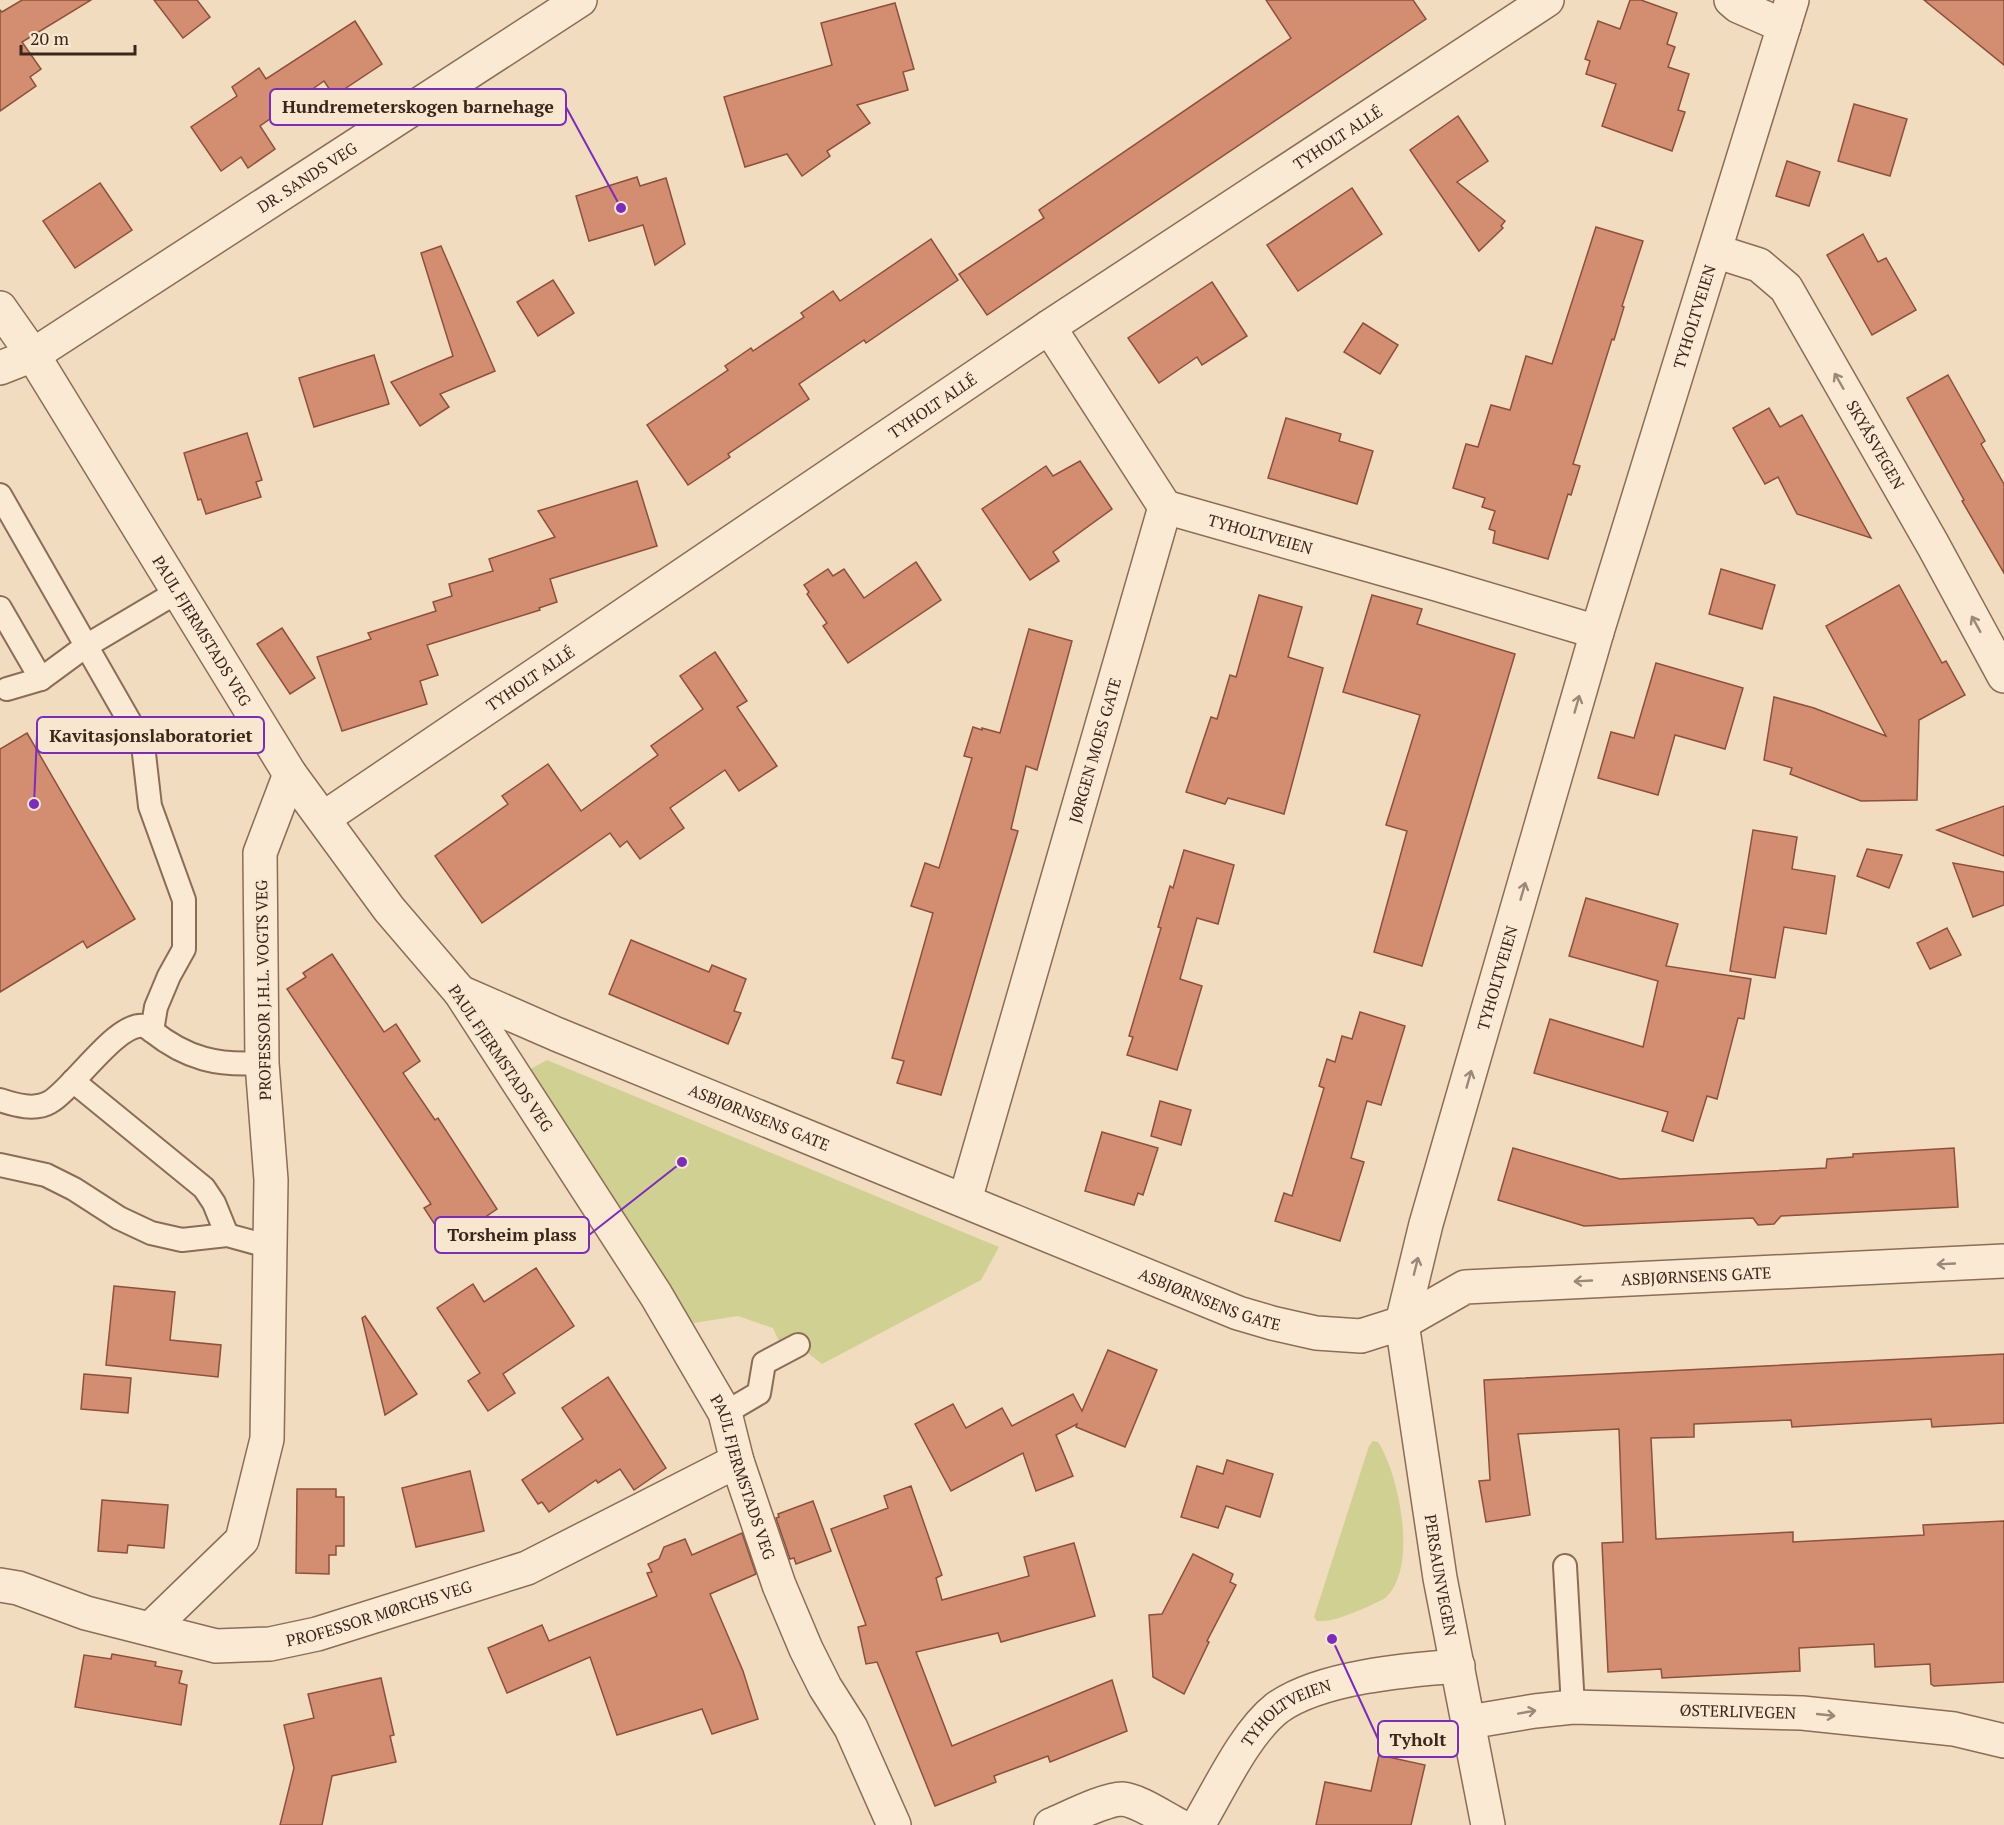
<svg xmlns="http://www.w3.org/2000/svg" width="2004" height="1825" font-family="'PT Serif',serif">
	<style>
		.green { fill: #d0d092 }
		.building { fill: #d38e72; stroke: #8d503a; stroke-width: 1.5 }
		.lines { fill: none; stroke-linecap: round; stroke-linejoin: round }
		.service-casing { stroke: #8c6c56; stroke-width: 26 }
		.minor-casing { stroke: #8c6c56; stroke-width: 36 }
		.tertiary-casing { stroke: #8c6c56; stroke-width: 36 }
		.service { stroke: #fbead3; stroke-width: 22 }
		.minor { stroke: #fbead3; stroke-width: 33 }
		.tertiary { stroke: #fbead3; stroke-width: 33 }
		.oneway { stroke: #9a8878 }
		.labels { text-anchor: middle; stroke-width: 4.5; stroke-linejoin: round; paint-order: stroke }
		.street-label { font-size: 16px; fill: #3a261c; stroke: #f8e7cf }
		.leader { fill: none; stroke: #7b2cbf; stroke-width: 2 }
		.callout-dot { fill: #7b2cbf; stroke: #f8e7cf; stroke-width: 2 }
		.callout { fill: #f8e7cf; stroke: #7b2cbf; stroke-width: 2 }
		.callout-label { font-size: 18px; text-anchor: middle; font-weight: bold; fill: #3a261c }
	</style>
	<rect width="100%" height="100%" fill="#f1dcbf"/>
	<g class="green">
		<polygon points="547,1060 999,1247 981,1280 822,1364 798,1345 784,1352 773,1328 738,1316 674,1326 516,1077"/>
		<path d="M1373,1441L1378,1442C1399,1474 1419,1569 1385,1598C1380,1602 1342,1618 1335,1619C1329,1621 1323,1621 1317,1621L1314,1617L1369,1446Z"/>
	</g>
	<g class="building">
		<polygon points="22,0 91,0 22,42 41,69 30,77 36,86 0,111 0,10 2,12"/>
		<polygon points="154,0 197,0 210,17 183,38"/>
		<polygon points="1266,0 1413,0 1426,19 987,315 959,274 1044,218 1039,210 1291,38"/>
		<polygon points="1630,0 1641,0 1677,13 1667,44 1675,47 1668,67 1689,74 1678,110 1685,112 1672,151 1602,126 1616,84 1586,74 1590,61 1585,59 1598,21 1620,29"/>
		<polygon points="1924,0 2004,0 2004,65"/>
		<polygon points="895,3 914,69 903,72 908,90 857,105 870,123 827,151 830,156 802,176 787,154 745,167 724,97 832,65 821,23"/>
		<polygon points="355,21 382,64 334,96 324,81 260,126 275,149 248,168 241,157 221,171 191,127 237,96 232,87 259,68 266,79"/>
		<polygon points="1854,104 1907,119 1890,176 1838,161"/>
		<polygon points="1458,116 1488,161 1457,182 1505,221 1501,226 1503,228 1479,251 1410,150"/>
		<polygon points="1787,161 1820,172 1809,206 1776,196"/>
		<polygon points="637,177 640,186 666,178 685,244 655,265 643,225 589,241 576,196"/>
		<polygon points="100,183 132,230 75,268 43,221"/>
		<polygon points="1352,188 1382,234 1298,291 1267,245"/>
		<polygon points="1596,227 1643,241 1622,306 1624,307 1614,340 1612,339 1573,464 1580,466 1571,495 1568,494 1548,559 1493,543 1495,531 1489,529 1495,511 1482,507 1485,498 1453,488 1466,444 1478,447 1491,405 1510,410 1526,356 1552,364"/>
		<polygon points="1863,234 1878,262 1886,258 1916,310 1872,335 1827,255"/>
		<polygon points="931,239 958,280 866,343 864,340 799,384 809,399 728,454 730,457 688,485 647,425 728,370 725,366 751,348 753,351 804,317 801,313 833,291 840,301"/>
		<polygon points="441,246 495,371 440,394 449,407 420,426 391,382 453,356 421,253"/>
		<polygon points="553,280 574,313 538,336 517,302"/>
		<polygon points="1212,282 1247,336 1202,365 1197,357 1159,383 1128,338"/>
		<polygon points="1363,323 1398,345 1380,374 1344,352"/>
		<polygon points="374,355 389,404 314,427 299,378"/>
		<polygon points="1948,375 1985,441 1981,444 2004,484 2004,573 1962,501 1964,500 1907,398"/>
		<polygon points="1769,408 1780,427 1802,415 1871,538 1797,514 1778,477 1765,484 1733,428"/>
		<polygon points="1286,418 1341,434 1339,441 1373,451 1357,504 1268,478"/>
		<polygon points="247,433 262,480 256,482 261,497 206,514 201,499 198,500 184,453"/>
		<polygon points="1080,461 1112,509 1053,552 1059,561 1030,580 982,509 1046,466 1053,476"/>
		<polygon points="637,481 657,546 550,579 557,602 539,608 540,610 427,645 438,675 420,681 427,704 342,731 317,657 371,639 368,633 436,611 433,602 452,596 449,584 493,571 489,559 555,537 538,511"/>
		<polygon points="916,562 941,600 848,663 823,626 827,623 807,594 809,592 804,585 828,569 833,576 844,569 864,598"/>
		<polygon points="1721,569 1775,585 1762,629 1709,614"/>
		<polygon points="1899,585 1942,663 1946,661 1965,695 1919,720 1917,800 1861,801 1790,774 1792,768 1764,760 1774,697 1814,708 1886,736 1826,626"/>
		<polygon points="1259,595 1302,607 1288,657 1323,668 1284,814 1228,798 1225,804 1186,792 1211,717 1217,719 1230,675 1236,677"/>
		<polygon points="1372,595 1422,609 1417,624 1515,654 1422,966 1374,952 1407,831 1386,825 1420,715 1343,692"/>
		<polygon points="282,628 315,678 290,694 257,644"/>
		<polygon points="1029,629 1072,641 1037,770 1026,766 1011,829 1018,831 941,1095 897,1083 904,1061 892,1058 933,913 911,906 925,863 939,868 972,758 964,756 973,727 982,730 982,728 1000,733"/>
		<polygon points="715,652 747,701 737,707 777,766 739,791 725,770 670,808 684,828 640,859 627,841 620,847 610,833 482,923 435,856 508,804 502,796 548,764 581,811 658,755 651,746 703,709 680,676"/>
		<polygon points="1656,663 1743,688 1725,749 1675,735 1658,795 1598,778 1611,732 1634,738"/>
		<polygon points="27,733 135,919 87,948 83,941 0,992 0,749"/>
		<polygon points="2004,806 2004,856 1937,830"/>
		<polygon points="1753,830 1797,837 1792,869 1835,876 1826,934 1784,927 1775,978 1730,971"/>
		<polygon points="1867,849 1902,855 1889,888 1857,876"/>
		<polygon points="1184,850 1234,865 1218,924 1197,918 1180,979 1202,986 1177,1070 1127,1055 1133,1037 1129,1036 1161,928 1158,927 1170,886 1173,888"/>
		<polygon points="1953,863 2004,872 2004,905 1973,917"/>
		<polygon points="1586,898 1678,924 1666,966 1751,979 1744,1019 1738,1018 1717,1099 1707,1096 1693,1141 1662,1131 1668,1112 1534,1073 1550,1019 1643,1047 1658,981 1569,956"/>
		<polygon points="1947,928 1961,955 1930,969 1917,943"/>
		<polygon points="631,940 709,972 712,965 746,979 734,1011 741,1013 728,1044 609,994"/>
		<polygon points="332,954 384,1032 396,1024 420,1061 403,1073 435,1120 438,1118 497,1209 447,1243 424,1208 431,1204 287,989 306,977 303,973"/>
		<polygon points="1360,1012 1405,1026 1381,1105 1367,1101 1351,1158 1364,1162 1340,1241 1275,1221 1284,1193 1292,1196 1324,1088 1319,1086 1327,1059 1335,1062 1342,1036 1352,1039"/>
		<polygon points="1160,1101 1191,1110 1181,1145 1151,1136"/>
		<polygon points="1102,1132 1158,1148 1143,1195 1138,1193 1134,1205 1085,1191"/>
		<polygon points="1513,1148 1620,1179 1826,1168 1827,1159 1853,1157 1853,1154 1954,1148 1958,1207 1781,1216 1774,1224 1758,1225 1753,1218 1584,1226 1498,1200"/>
		<polygon points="536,1268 574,1326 503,1374 515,1393 488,1411 468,1381 480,1373 437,1308 473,1284 484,1302"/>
		<polygon points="114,1286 175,1292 170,1340 221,1345 218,1377 106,1365"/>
		<polygon points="365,1316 417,1394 385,1415 362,1318"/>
		<polygon points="1108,1350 1157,1370 1125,1447 1076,1427 1077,1424 1056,1435 1073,1476 1036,1491 1023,1453 951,1491 915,1424 953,1404 966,1428 1002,1408 1012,1426 1073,1394 1082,1411"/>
		<polygon points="2004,1354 2004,1423 1932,1427 1931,1419 1792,1427 1791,1420 1694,1424 1694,1437 1651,1438 1656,1539 1793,1532 1793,1542 1924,1535 1923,1525 2004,1521 2004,1682 1934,1686 1931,1684 1930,1664 1875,1667 1874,1644 1799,1648 1800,1671 1662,1678 1661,1669 1608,1672 1602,1543 1623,1542 1619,1429 1518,1434 1530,1515 1486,1522 1479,1481 1490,1480 1484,1380"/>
		<polygon points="84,1374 131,1378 128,1413 81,1409"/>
		<polygon points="608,1377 666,1468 634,1490 620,1469 598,1483 596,1480 549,1512 542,1502 538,1504 522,1480 583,1439 562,1408"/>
		<polygon points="1227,1460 1273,1474 1260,1517 1226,1506 1218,1528 1181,1517 1197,1466 1223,1474"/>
		<polygon points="470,1471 484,1531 416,1547 402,1488"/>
		<polygon points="911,1486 942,1575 936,1578 942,1600 1029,1576 1024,1557 1074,1543 1095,1616 1001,1642 998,1633 916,1652 952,1746 1112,1680 1127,1731 1050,1762 1048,1756 994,1776 996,1782 935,1806 877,1662 866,1664 858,1627 866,1625 831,1529 888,1508 884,1496"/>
		<polygon points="297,1489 336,1489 336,1497 344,1497 344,1546 336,1546 336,1555 329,1555 329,1574 296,1573"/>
		<polygon points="102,1500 168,1505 164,1548 128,1545 127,1553 98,1551"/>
		<polygon points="813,1501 831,1551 796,1564 794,1558 790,1559 776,1518 779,1517 778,1514"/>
		<polygon points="742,1533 756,1574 710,1594 743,1671 758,1719 712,1734 702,1709 617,1735 590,1657 507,1693 488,1648 542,1625 549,1641 657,1596 647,1573 652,1572 648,1564 659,1559 664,1547 685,1539 692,1555"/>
		<polygon points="1193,1554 1233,1574 1230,1582 1236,1585 1207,1641 1209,1642 1184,1694 1153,1677 1149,1615 1162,1614"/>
		<polygon points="112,1654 156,1662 155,1666 182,1671 179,1683 187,1685 181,1725 75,1707 84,1655 111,1659"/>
		<polygon points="381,1678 394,1735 390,1736 396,1762 332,1776 322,1825 280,1825 294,1768 284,1725 314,1718 308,1694"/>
		<polygon points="1379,1755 1425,1765 1411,1825 1316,1825 1325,1782 1371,1791"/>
	</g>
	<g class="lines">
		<defs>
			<g id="service">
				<path d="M0,495L143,745L150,806L184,900V949L169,976L156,1007L152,1031C187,1059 218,1066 262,1063"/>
				<polyline points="0,608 41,679"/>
				<polyline points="7,689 41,679 86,646 177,592"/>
				<polyline points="73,1081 204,1188 214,1203 227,1235"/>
				<path d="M0,1100C15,1105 35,1111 50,1102C73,1089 117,1021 144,1026C147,1027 149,1029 152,1031"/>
				<polyline points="0,1165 46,1175 74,1189 119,1218 151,1233 182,1240 227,1235 271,1247"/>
				<polyline points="725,1413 759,1393 764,1363 798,1345"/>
				<polyline points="1565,1566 1573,1707"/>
			</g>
			<g id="minor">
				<polyline points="1731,0 1738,6 1784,26"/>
				<path id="s1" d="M1715,251L1759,265L1786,288L1933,545L2004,676"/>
				<path id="s2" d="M0,368L33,355L580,0"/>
				<path id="s3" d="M1165,507L1436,584L1597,632"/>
				<path id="s4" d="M324,818L1049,327L1547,0"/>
				<path id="s5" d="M460,992L656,1295L725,1413L737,1461L779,1585L806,1649L825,1687L851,1728L894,1825"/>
				<path id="s6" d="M965,1200L1165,507L1049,327"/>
				<path id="s7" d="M1402,1323L1426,1224L1597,632L1792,0"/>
				<path id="s8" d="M1402,1323L1465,1287L2004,1261"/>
				<path id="s9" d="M0,1585L18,1588L86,1613L216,1646L270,1644L317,1634L527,1568L737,1461"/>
				<polyline points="150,1629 242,1540 267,1439 271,1180 262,1063 260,853 290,774"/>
				<path id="s10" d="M1469,1722L1535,1711L1573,1707L1802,1713L1954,1729L2004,1741"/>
				<path d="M1051,1825C1068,1818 1105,1799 1122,1799C1138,1800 1164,1818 1178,1825"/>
			</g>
			<g id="tertiary">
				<path id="s11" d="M0,308L33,355L290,774L389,909L460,992L556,1034L1238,1313L1272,1323L1316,1333L1361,1336L1402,1323L1440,1578L1488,1825"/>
				<path id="s12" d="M1198,1825C1219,1790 1245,1733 1277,1708C1320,1677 1406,1670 1458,1666"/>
			</g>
		</defs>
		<use href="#service" class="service-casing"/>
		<use href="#minor" class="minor-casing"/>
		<use href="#tertiary" class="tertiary-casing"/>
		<use href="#service" class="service"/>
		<use href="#minor" class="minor"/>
		<use href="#tertiary" class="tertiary"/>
	</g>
	<defs><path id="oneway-shaft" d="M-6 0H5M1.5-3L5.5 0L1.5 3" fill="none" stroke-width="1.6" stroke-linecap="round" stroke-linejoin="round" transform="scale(1.5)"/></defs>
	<g class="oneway">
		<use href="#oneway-shaft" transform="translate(1839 381) rotate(-120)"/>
		<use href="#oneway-shaft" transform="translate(1976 624) rotate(-119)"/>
		<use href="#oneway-shaft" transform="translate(1577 704) rotate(-74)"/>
		<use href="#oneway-shaft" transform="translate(1523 891) rotate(-74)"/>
		<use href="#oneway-shaft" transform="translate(1469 1079) rotate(-74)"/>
		<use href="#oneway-shaft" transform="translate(1946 1264) rotate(177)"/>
		<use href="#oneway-shaft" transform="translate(1416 1266) rotate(-76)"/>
		<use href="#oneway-shaft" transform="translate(1583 1281) rotate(177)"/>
		<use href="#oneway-shaft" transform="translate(1527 1712) rotate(-10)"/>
		<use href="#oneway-shaft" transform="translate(1826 1715) rotate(6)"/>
	</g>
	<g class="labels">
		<g class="street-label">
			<text dy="6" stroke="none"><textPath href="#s4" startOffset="1221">TYHOLT ALLÉ</textPath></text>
			<text dy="6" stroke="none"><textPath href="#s2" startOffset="362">DR. SANDS VEG</textPath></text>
			<text dy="6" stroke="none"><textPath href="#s7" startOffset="1048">TYHOLTVEIEN</textPath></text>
			<text dy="6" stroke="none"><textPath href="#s4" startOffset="735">TYHOLT ALLÉ</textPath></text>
			<text dy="6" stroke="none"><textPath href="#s1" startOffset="262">SKYÅSVEGEN</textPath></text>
			<text dy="6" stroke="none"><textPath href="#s3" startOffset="99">TYHOLTVEIEN</textPath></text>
			<text dy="6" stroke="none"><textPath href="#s11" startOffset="381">PAUL FJERMSTADS VEG</textPath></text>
			<text dy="6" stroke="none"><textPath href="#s4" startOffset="249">TYHOLT ALLÉ</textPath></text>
			<text dy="6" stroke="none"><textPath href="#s6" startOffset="468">JØRGEN MOES GATE</textPath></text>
			<text dy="6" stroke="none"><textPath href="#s7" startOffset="358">TYHOLTVEIEN</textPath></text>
			<text transform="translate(263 990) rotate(-91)" y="6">PROFESSOR J.H.L. VOGTS VEG</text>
			<text transform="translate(501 1058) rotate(56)" y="6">PAUL FJERMSTADS VEG</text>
			<text dy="6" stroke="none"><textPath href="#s11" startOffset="1150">ASBJØRNSENS GATE</textPath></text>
			<text dy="6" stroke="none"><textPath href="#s8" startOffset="304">ASBJØRNSENS GATE</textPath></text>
			<text dy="6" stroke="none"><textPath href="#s11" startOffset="1636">ASBJØRNSENS GATE</textPath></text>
			<text dy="6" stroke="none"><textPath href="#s5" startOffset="564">PAUL FJERMSTADS VEG</textPath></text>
			<text dy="6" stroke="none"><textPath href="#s11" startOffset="2091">PERSAUNVEGEN</textPath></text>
			<text dy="6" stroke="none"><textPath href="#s9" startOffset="392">PROFESSOR MØRCHS VEG</textPath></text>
			<text dy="6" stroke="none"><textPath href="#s10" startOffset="270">ØSTERLIVEGEN</textPath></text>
			<text dy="6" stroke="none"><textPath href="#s12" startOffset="147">TYHOLTVEIEN</textPath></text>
		</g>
	</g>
	<path class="leader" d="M621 208L566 107M34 804L37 735M682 1162L589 1235M1332 1639L1378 1739"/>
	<g class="callout-dot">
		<circle cx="621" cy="208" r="6"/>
		<circle cx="34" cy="804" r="6"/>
		<circle cx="682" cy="1162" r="6"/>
		<circle cx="1332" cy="1639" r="6"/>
	</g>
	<g class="callout">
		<rect x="270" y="89" width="296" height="36" rx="6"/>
		<rect x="37" y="717" width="227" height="36" rx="6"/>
		<rect x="435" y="1217" width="154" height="36" rx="6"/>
		<rect x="1378" y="1721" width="80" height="36" rx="6"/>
	</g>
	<g class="callout-label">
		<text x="418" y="113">Hundremeterskogen barnehage</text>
		<text x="151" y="742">Kavitasjonslaboratoriet</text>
		<text x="512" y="1241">Torsheim plass</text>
		<text x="1418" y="1746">Tyholt</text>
	</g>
	<path d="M21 45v9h114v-9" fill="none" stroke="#3a261c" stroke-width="3"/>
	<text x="30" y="45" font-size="18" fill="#3a261c" stroke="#f8e7cf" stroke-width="4.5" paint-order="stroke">20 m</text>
</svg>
